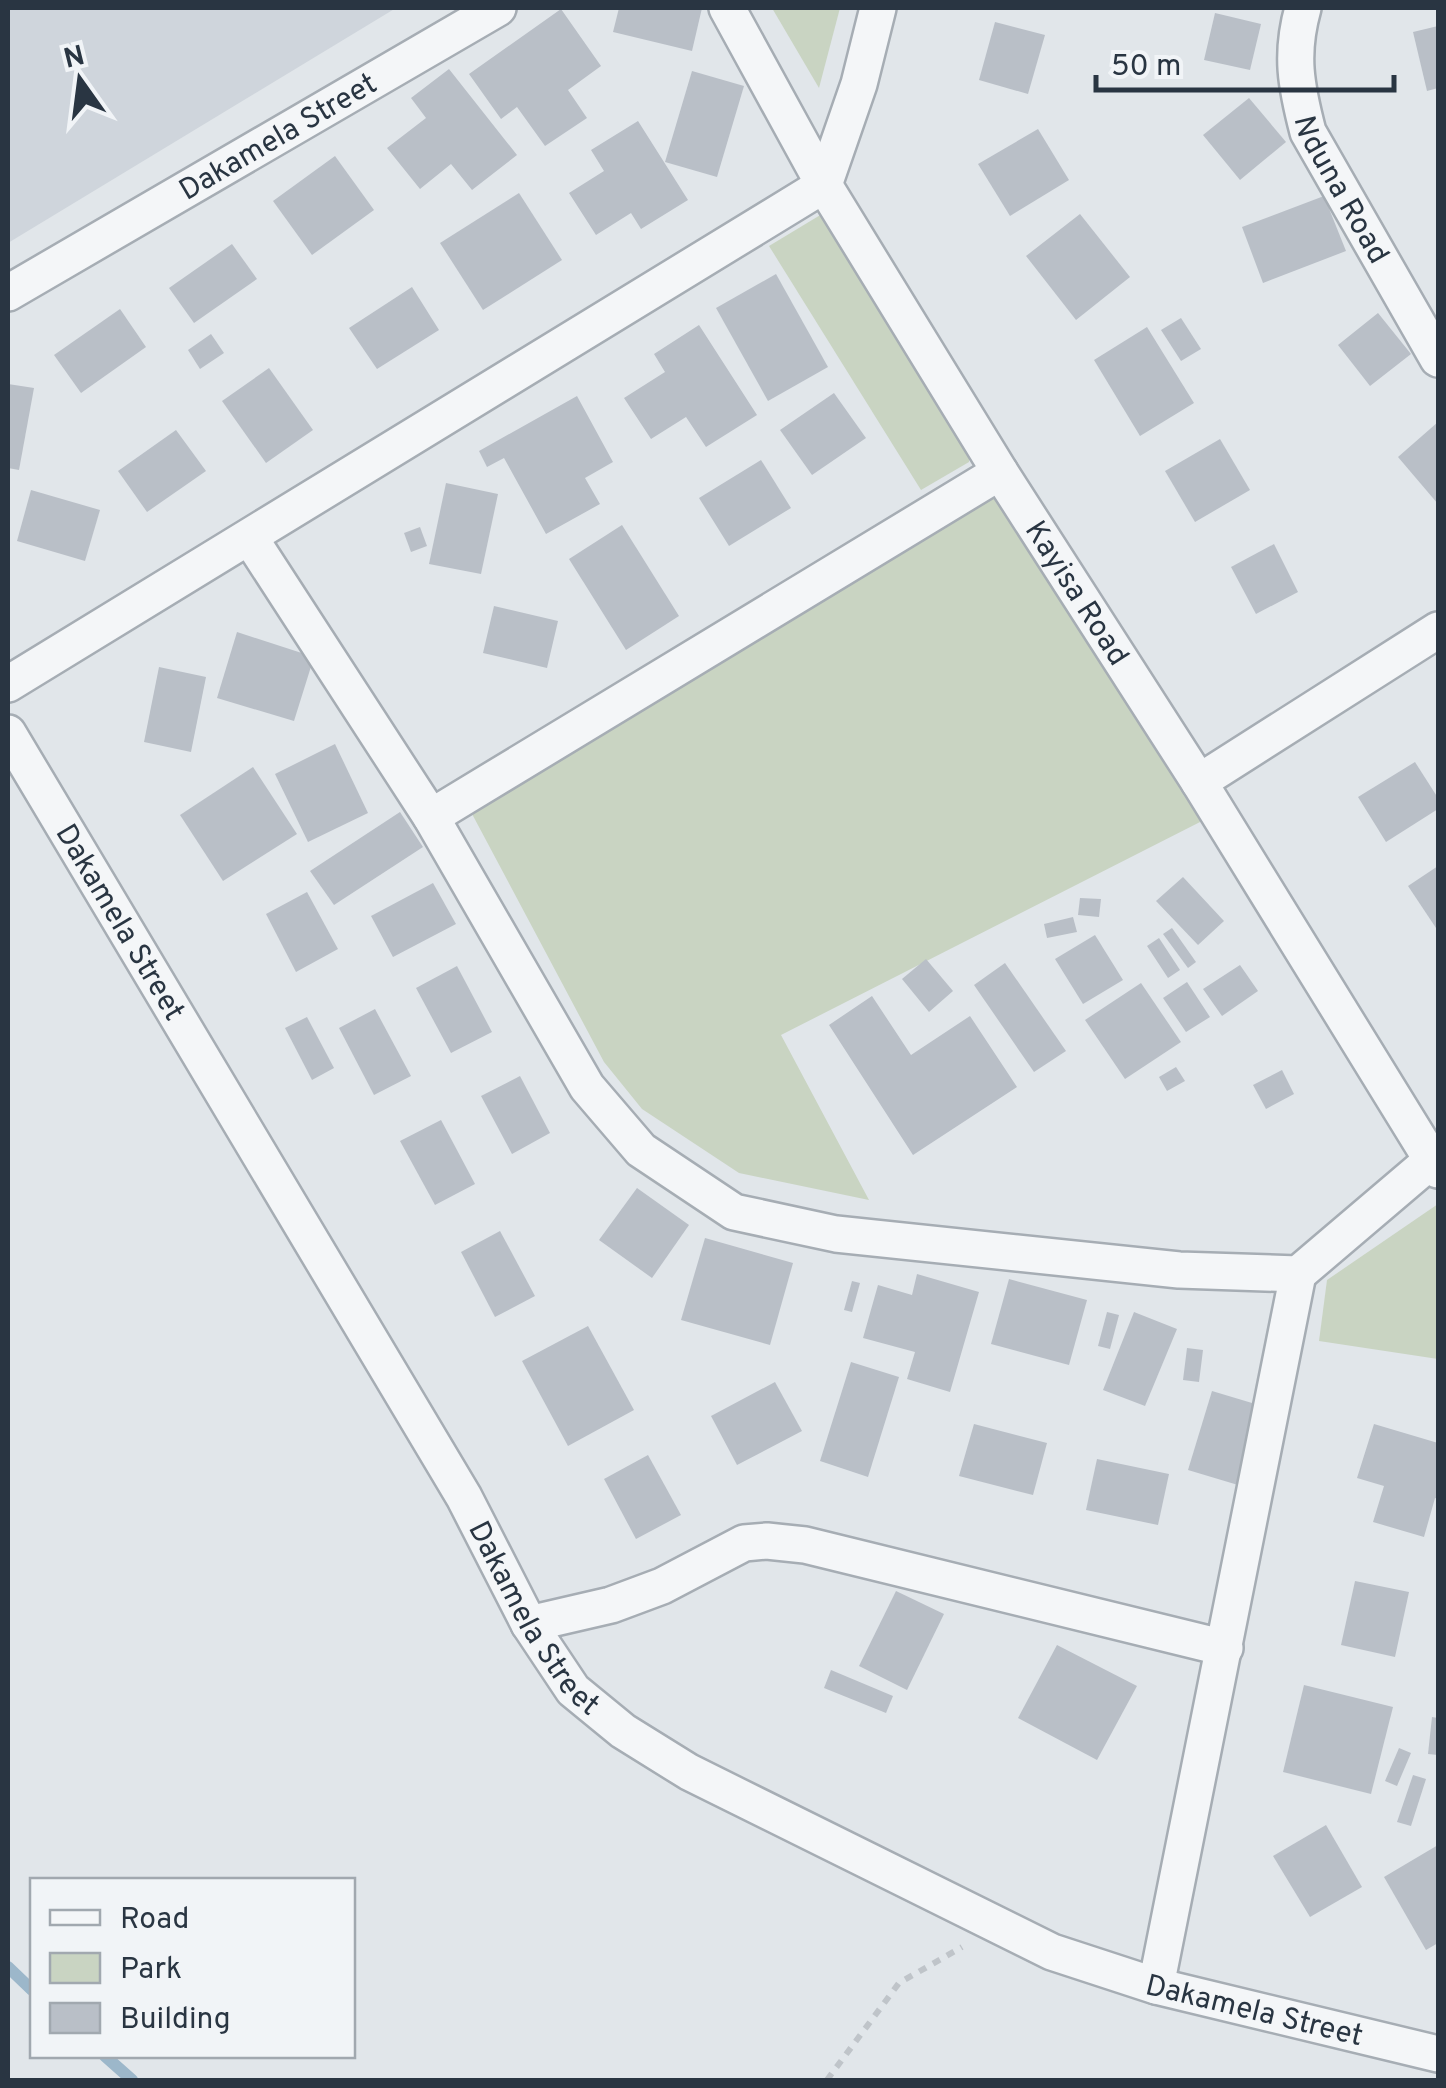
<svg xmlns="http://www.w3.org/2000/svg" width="1446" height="2088" font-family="Overpass,sans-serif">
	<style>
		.built { fill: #cfd5dc }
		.green { fill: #c9d4c2 }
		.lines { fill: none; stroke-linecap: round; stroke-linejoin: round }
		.stream { stroke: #9cb7ca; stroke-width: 12 }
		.building { fill: #b9bfc7 }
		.minor-casing { stroke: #a6adb4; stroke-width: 40 }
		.path { stroke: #bfc4c9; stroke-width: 6; stroke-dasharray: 8 8; stroke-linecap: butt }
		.minor { stroke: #f4f6f8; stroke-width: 35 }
		.labels { text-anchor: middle; stroke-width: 8; stroke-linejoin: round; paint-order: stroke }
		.street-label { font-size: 30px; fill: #293542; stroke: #f1f4f7 }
	</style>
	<rect width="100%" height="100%" fill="#e1e6ea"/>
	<polygon class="built" points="8,8 396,8 8,243"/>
	<g class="green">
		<polygon points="772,8 840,8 819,88"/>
		<polygon points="822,214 970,449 969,462 921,490 769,246"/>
		<polygon points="996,495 1204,820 781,1035 869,1200 739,1173 642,1109 604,1062 471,812"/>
		<polygon points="1438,1204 1438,1359 1319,1341 1327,1280"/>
	</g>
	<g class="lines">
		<g class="stream">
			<polyline points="8,1967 32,1990"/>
			<polyline points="105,2056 132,2080"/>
		</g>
	</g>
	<g class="building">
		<polygon points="619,8 702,8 692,51 613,32"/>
		<polygon points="561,9 601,66 568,90 587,118 545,146 517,107 501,119 469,74"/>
		<polygon points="1215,13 1261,24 1250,70 1204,60"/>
		<polygon points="995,22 1045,35 1028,94 979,80"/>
		<polygon points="1438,26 1438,88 1427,91 1413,32"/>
		<polygon points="449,69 517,155 472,190 451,164 420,189 387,148 426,118 411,98"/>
		<polygon points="692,71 744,86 717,177 665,162"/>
		<polygon points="1249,98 1286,142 1240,180 1203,135"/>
		<polygon points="638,121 688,200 641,229 631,213 596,235 569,193 604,171 591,150"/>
		<polygon points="1038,129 1069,180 1010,216 978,164"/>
		<polygon points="335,156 374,210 312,255 273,201"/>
		<polygon points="519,193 562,260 483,310 440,243"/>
		<polygon points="1324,196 1346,251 1263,283 1242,227"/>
		<polygon points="1080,214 1130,277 1076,320 1026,256"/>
		<polygon points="232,244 257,279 194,323 169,288"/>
		<polygon points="776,274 828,367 768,401 716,308"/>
		<polygon points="412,287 439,330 377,369 349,328"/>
		<polygon points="120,309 146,347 81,393 54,355"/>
		<polygon points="1378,313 1411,354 1370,386 1338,345"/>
		<polygon points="1181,318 1201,349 1181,361 1161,330"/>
		<polygon points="699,325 757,415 706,447 686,417 651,439 624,398 665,372 654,354"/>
		<polygon points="1147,327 1194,403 1140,436 1094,360"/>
		<polygon points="211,334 224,353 200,369 188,350"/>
		<polygon points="269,368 313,430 266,463 222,401"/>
		<polygon points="8,384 34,388 19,470 8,468"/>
		<polygon points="834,393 866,438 812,475 780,430"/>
		<polygon points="577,396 613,462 585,478 600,504 546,534 504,458 487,467 479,451"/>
		<polygon points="1438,422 1438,504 1398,457"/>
		<polygon points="176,430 206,471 147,512 118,471"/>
		<polygon points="1220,439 1250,490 1195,522 1165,471"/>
		<polygon points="761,460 791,508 729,546 699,498"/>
		<polygon points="446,483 498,494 481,574 429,564"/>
		<polygon points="31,490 100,510 85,561 17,541"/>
		<polygon points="622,525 679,616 626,650 569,559"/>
		<polygon points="420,527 427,546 411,552 404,533"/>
		<polygon points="1274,544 1298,592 1256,614 1231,567"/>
		<polygon points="494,606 558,621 547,668 483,653"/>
		<polygon points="237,632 314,657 294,721 217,698"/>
		<polygon points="159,667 206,677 191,752 144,742"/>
		<polygon points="335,744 368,813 308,842 275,774"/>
		<polygon points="1415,762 1438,798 1438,809 1386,842 1358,797"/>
		<polygon points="253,767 297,834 223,881 180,815"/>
		<polygon points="400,812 423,847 334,905 310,871"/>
		<polygon points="1438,866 1438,931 1408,886"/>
		<polygon points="1183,877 1224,921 1198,945 1156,901"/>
		<polygon points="433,883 456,924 393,957 371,916"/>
		<polygon points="307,892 338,949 296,972 266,914"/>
		<polygon points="1080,898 1101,899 1099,917 1078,915"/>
		<polygon points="1073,917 1077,932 1047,938 1044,924"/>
		<polygon points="1172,928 1196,962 1188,968 1163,934"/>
		<polygon points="1095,935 1123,980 1083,1004 1055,959"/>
		<polygon points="1159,938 1180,970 1168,978 1147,946"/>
		<polygon points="926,959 953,991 929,1012 902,979"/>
		<polygon points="1005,963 1066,1051 1034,1072 974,985"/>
		<polygon points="1240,965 1258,991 1222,1016 1203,989"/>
		<polygon points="457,966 492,1032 451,1053 416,988"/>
		<polygon points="1187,982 1210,1017 1186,1032 1163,998"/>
		<polygon points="1141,983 1181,1042 1125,1079 1085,1020"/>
		<polygon points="872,996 911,1055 970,1016 1017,1087 913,1155 829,1025"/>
		<polygon points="375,1009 411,1076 374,1095 339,1028"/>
		<polygon points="307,1017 334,1068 312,1080 285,1028"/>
		<polygon points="1176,1067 1185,1081 1167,1091 1159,1077"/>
		<polygon points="1282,1070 1294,1094 1266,1109 1253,1085"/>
		<polygon points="520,1076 550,1133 512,1154 481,1096"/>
		<polygon points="441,1120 475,1184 435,1205 400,1141"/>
		<polygon points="637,1188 689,1225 652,1278 599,1240"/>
		<polygon points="500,1231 535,1296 495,1317 461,1252"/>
		<polygon points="705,1238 793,1263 770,1345 681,1320"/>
		<polygon points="917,1274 979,1292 950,1392 907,1379 915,1352 863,1338 878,1285 912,1295"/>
		<polygon points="1009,1279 1087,1300 1069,1365 991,1344"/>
		<polygon points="852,1281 860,1283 852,1312 844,1310"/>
		<polygon points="1107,1312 1119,1315 1110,1349 1098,1346"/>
		<polygon points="1134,1312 1177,1329 1145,1406 1103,1390"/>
		<polygon points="588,1326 634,1410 568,1446 522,1361"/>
		<polygon points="1187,1348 1203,1350 1199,1382 1183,1380"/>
		<polygon points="851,1362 899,1377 868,1477 820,1461"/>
		<polygon points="775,1382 802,1431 737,1465 711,1416"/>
		<polygon points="1212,1391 1262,1406 1238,1485 1188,1470"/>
		<polygon points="974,1424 1047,1443 1033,1495 959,1476"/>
		<polygon points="1374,1424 1438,1443 1438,1499 1435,1498 1424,1537 1373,1522 1384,1486 1357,1478"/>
		<polygon points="648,1455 681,1515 636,1539 604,1479"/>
		<polygon points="1097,1459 1169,1474 1158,1525 1086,1510"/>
		<polygon points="1355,1581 1409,1592 1395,1657 1341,1645"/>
		<polygon points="896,1591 944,1614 907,1690 859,1666"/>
		<polygon points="1057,1645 1137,1686 1097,1760 1018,1718"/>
		<polygon points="831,1670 893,1696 886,1713 824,1688"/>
		<polygon points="1304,1685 1393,1707 1371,1794 1283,1772"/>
		<polygon points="1432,1717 1438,1718 1438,1755 1428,1754"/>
		<polygon points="1399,1748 1411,1753 1397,1786 1385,1781"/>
		<polygon points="1413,1775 1426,1779 1411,1826 1397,1822"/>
		<polygon points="1326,1825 1362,1887 1310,1917 1273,1856"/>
		<polygon points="1438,1845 1438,1943 1426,1950 1384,1877"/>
	</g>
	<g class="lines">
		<defs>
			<g id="minor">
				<path id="s1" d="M727,8L824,185L1000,472L1199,782L1438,1170"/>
				<path id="s2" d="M1303,8C1290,54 1296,86 1308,132L1438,359"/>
				<path id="s3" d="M8,293L498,8"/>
				<polyline points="250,538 431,817 587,1087 641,1150 734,1212 836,1234 1179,1270 1298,1274 1432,1160"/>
				<polyline points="8,684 824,185 859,84 878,8"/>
				<path id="s4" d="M8,733L464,1497L529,1624L573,1690L623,1731L689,1772L1052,1952L1156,1986L1438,2054"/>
				<polyline points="1199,782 1438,630"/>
				<polyline points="431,817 1000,472"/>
				<polyline points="529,1624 611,1605 662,1586 744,1543 767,1541 805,1545 1225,1648"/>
				<polyline points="1156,1986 1298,1274"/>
			</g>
		</defs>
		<use href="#minor" class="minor-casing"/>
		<polyline class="path" points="827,2080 899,1983 962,1947"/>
		<use href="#minor" class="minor"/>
	</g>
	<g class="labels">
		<g class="street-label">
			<text dy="10" stroke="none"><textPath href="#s3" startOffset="312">Dakamela Street</textPath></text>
			<text dy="10" stroke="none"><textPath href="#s2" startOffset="192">Nduna Road</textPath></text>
			<text dy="10" stroke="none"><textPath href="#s1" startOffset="682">Kayisa Road</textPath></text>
			<text dy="10" stroke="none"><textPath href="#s4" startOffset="220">Dakamela Street</textPath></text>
			<text dy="10" stroke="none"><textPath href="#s4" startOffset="1030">Dakamela Street</textPath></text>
			<text dy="10" stroke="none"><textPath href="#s4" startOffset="1870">Dakamela Street</textPath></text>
		</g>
	</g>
	<rect width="1446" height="2088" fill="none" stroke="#293542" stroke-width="20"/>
	<rect x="30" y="1878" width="325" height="180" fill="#f1f4f7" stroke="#a1a8af" stroke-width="2.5"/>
	<rect x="50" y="1910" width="50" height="15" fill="#f4f6f8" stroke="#a1a8af" stroke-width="2.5"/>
	<text x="120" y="1928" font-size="30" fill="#293542">Road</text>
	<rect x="50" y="1953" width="50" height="30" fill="#c9d4c2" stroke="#a1a8af" stroke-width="2.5"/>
	<text x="120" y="1978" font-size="30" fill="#293542">Park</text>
	<rect x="50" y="2003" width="50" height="30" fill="#b9bfc7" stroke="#a1a8af" stroke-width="2.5"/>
	<text x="120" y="2028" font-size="30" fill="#293542">Building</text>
	<g transform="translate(80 80) rotate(346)" stroke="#f1f4f7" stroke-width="8" paint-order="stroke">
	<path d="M0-8L18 38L0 25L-18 38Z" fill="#293542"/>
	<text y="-15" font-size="28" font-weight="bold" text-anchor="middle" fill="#293542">N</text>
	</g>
	<path d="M1096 75v15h298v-15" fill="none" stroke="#293542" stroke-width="5"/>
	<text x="1111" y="75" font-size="30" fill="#293542" stroke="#f1f4f7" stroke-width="8" paint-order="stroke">50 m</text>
</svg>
